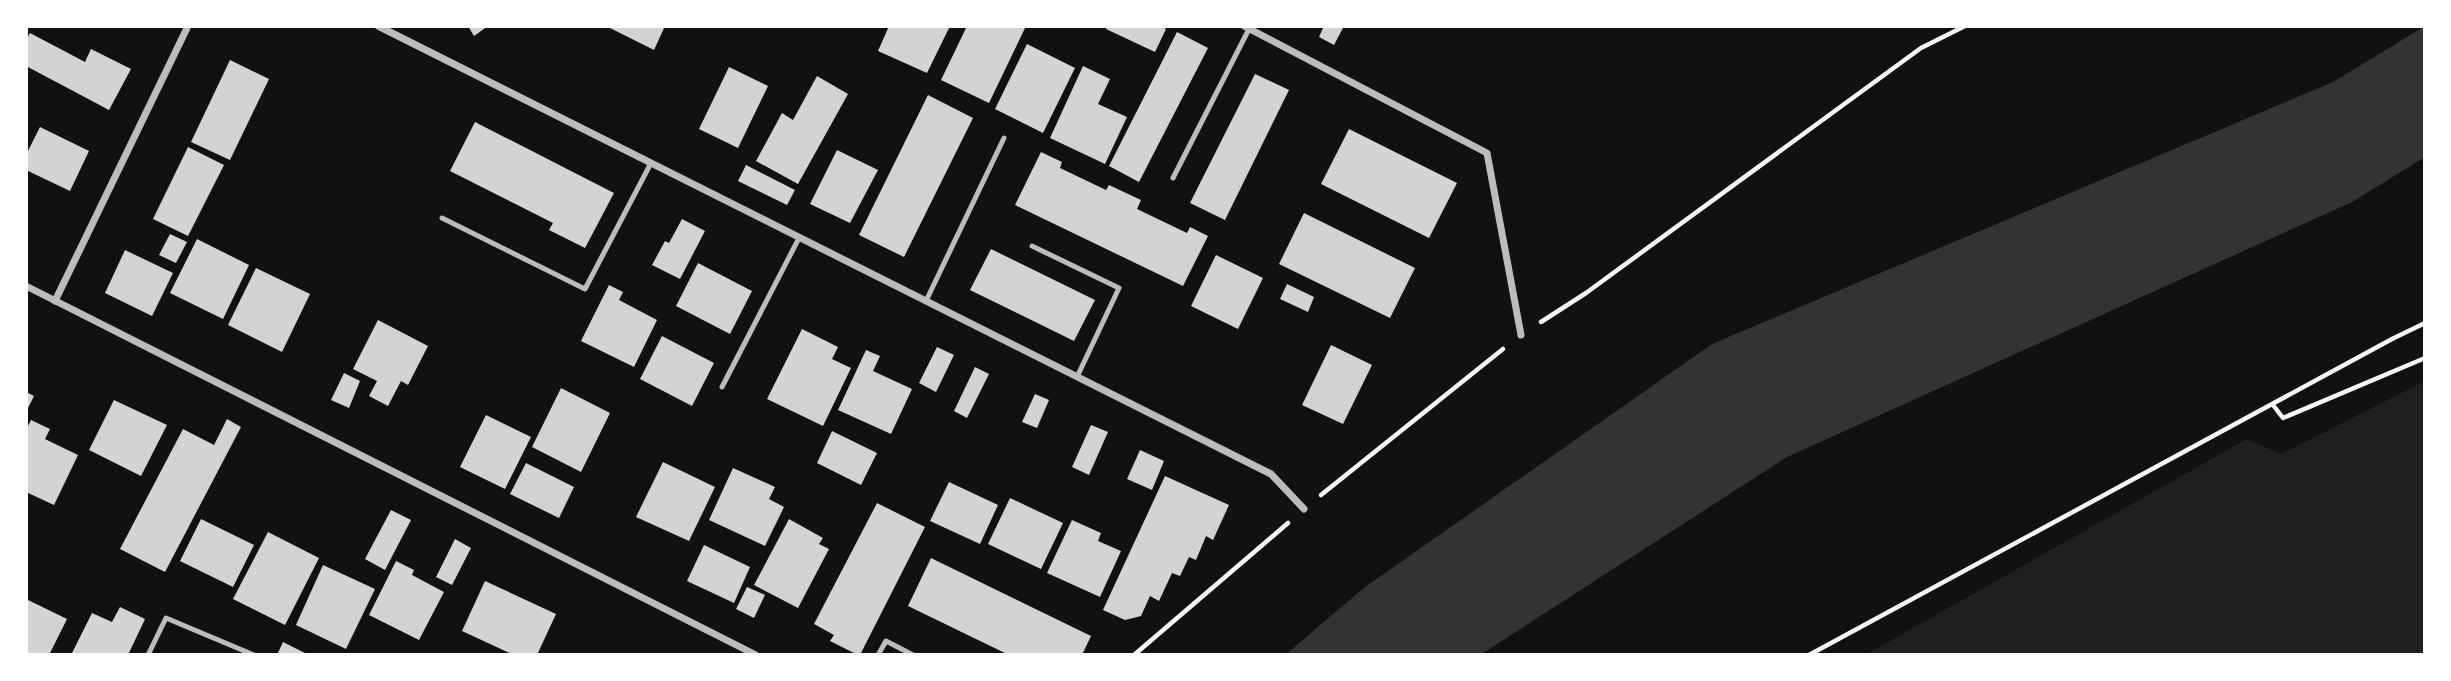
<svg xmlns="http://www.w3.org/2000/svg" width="2451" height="681" font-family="Helvetica,sans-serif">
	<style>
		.green { fill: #202020 }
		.water { fill: #333 }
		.building { fill: #d3d3d3 }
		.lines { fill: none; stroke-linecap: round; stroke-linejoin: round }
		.path { stroke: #f5f5f5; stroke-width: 4.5 }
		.service { stroke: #bcbcbc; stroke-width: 5 }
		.minor { stroke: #bcbcbc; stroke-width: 7 }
	</style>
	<rect width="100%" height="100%" fill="#111"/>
	<polygon class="green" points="2425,381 2425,655 1865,655 2247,439 2281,454"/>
	<polygon class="water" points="2425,26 2425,157 2352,202 1787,457 1480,655 1285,655 1365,587 1712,344 2333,82"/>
	<g class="building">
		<polygon points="468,26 488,26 474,36"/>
		<polygon points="606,26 665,26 654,50"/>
		<polygon points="889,26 950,26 927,73 878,51"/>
		<polygon points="967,26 1026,26 989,103 941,80"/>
		<polygon points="1107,26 1161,26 1166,29 1155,52 1106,29"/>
		<polygon points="1324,26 1344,26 1334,45 1319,37"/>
		<polygon points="1177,32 1208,48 1139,182 1109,166"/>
		<polygon points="30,33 85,62 91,49 131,69 109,110 26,66 26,40"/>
		<polygon points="1027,44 1075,68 1043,133 995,109"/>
		<polygon points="230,60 269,79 230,160 191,142"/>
		<polygon points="1083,66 1110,79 1098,104 1127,117 1105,164 1050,138"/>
		<polygon points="729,67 768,86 738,148 699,129"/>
		<polygon points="1255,74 1289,90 1225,220 1190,203"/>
		<polygon points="817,76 848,94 798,184 756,161 782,113 793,120"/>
		<polygon points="928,95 973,118 904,257 859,235"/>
		<polygon points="475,122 614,193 585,248 549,230 553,223 450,171"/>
		<polygon points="40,127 89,151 70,191 26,170 26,155"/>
		<polygon points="1349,129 1457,183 1429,238 1321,184"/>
		<polygon points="188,147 224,165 188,236 153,219"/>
		<polygon points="837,150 878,170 850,223 810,204"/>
		<polygon points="1041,152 1062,162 1060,168 1106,190 1109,185 1141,200 1137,209 1187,233 1190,227 1208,236 1183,286 1015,205"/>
		<polygon points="746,165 795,190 787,205 738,181"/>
		<polygon points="1304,213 1415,268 1390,318 1279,264"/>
		<polygon points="682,219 705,231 680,279 652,265 665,241 669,243"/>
		<polygon points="170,234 187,242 176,263 159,255"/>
		<polygon points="197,239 249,265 223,319 170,293"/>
		<polygon points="991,249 1095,300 1074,341 970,290"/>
		<polygon points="125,250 173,273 152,316 105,293"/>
		<polygon points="1216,255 1263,278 1238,329 1191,306"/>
		<polygon points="698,263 752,291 730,334 676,306"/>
		<polygon points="256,268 310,294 282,352 228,325"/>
		<polygon points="1287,284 1314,297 1308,312 1280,299"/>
		<polygon points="609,285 623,292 619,300 657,320 634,367 581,341"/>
		<polygon points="378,320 428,346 408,385 401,381 388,406 369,396 377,381 353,369"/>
		<polygon points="802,329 838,347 832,359 851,368 823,426 767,399"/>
		<polygon points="662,336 714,363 692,406 640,379"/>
		<polygon points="1331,345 1372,365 1343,424 1302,405"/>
		<polygon points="937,347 954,355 936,392 919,383"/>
		<polygon points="866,350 880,356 873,371 912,389 891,434 838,410"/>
		<polygon points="975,367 989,374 967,418 954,411"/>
		<polygon points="344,373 360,381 349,408 331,400"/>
		<polygon points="561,388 610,413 581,472 532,447"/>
		<polygon points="26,392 34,396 26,412"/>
		<polygon points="1035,394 1049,400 1037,428 1022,422"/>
		<polygon points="114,400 167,425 141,476 89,450"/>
		<polygon points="486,415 531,437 505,489 460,467"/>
		<polygon points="227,419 241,427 165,572 120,549 183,429 214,445"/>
		<polygon points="31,420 50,429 45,439 78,455 54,505 26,492 26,430"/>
		<polygon points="1091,425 1108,432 1089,475 1072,467"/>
		<polygon points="832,431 877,453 861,485 817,463"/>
		<polygon points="1140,450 1164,461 1152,490 1127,479"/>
		<polygon points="663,462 715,487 689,541 636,517"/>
		<polygon points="526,463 574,487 559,518 510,494"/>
		<polygon points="733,468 775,487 769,499 784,507 765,546 709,520"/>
		<polygon points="1165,476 1229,505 1213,540 1206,536 1196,560 1189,557 1180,576 1172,573 1159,601 1150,596 1141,616 1125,620 1103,610"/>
		<polygon points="949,482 998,505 980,544 930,521"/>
		<polygon points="1010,498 1063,523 1041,569 988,544"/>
		<polygon points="877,503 925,527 860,655 858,655 830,641 834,635 814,624"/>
		<polygon points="391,510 411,520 385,570 365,559"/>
		<polygon points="201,519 254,545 233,587 180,561"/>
		<polygon points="789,519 823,538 819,544 829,549 798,608 754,585"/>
		<polygon points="1072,520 1101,533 1098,541 1121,551 1100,597 1047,573"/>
		<polygon points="268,532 319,558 285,625 233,599"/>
		<polygon points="455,539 471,548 452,585 436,577"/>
		<polygon points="704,545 750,567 734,603 687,581"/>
		<polygon points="931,558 1091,636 1082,655 1009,655 908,606"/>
		<polygon points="396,561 414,570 412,575 444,592 419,640 369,615"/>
		<polygon points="323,565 375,589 346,649 296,625"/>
		<polygon points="485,581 556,614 537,655 514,655 462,631"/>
		<polygon points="747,587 765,595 754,618 736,609"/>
		<polygon points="26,599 67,619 49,655 26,655"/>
		<polygon points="120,607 145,619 128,655 71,655 92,613 112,622"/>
		<polygon points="283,642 309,655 277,655"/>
	</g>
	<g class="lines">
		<g class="path">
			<polyline points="1541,322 1586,293 1921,48 1965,26"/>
			<polyline points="2273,405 2283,418 2425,358"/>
			<polyline points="1321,495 1503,349"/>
			<polyline points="1134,655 1288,523"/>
			<polyline points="1809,655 2392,339 2425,323"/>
		</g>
		<g class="service">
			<polyline points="1173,178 1249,29"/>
			<polyline points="442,218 585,289 651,163"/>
			<polyline points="1032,246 1119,288 1077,377"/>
			<polyline points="926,301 1004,138"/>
			<polyline points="722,387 799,238"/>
			<polyline points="148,655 166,618 254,655"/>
			<polyline points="878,655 886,641 913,655"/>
		</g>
		<g class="minor">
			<polyline points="378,26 1271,474 1304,509"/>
			<polyline points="1244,26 1487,153 1521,335"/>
			<polyline points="26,286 756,655"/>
			<polyline points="55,301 188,26"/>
		</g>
	</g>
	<rect width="2451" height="681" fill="none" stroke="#ffffff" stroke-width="56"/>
</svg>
